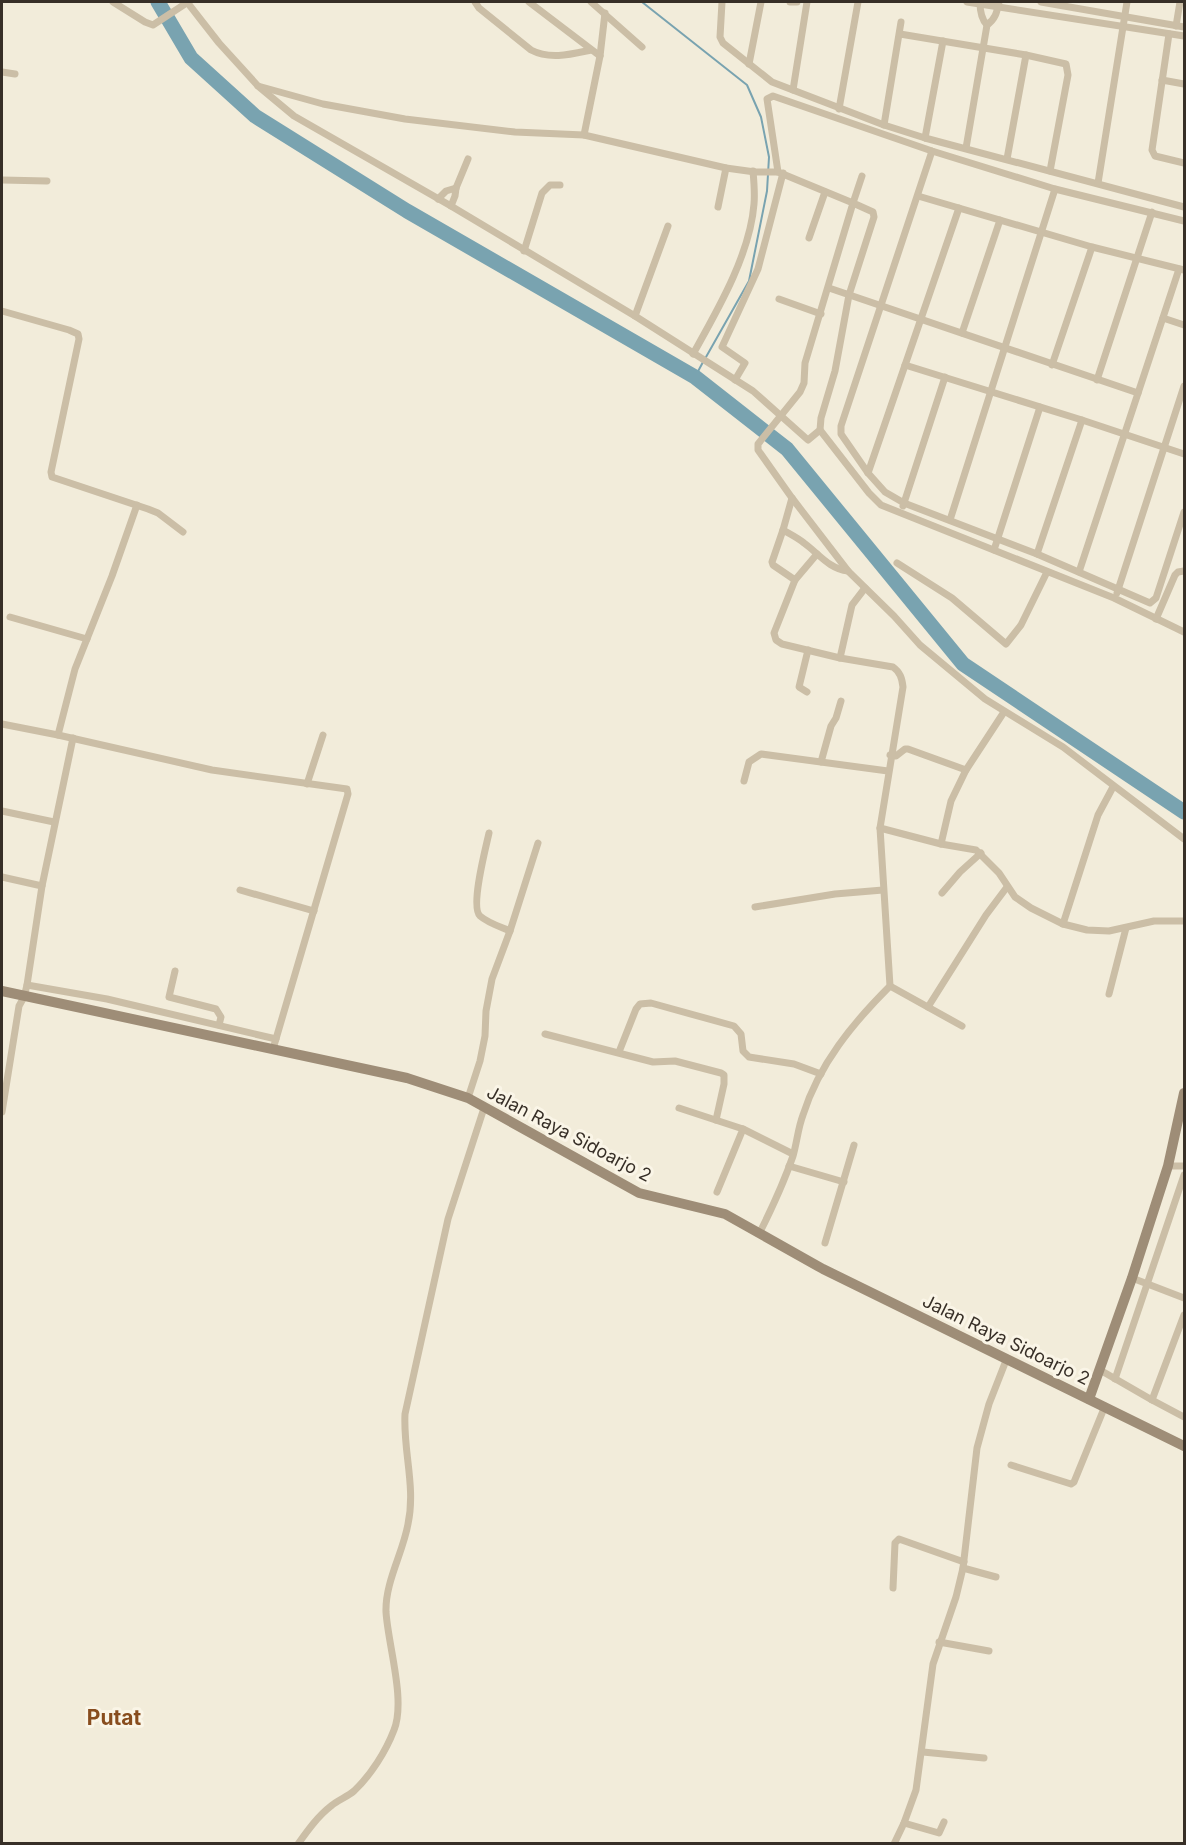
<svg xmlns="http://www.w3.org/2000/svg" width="1186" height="1845" font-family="Inter,sans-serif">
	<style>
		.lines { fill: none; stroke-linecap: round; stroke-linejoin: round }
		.stream { stroke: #79a3b0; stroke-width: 2 }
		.river { stroke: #79a3b0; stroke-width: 15 }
		.street { stroke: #cbbea6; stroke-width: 7 }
		.secondary { stroke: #9e8d77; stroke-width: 10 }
		.labels { text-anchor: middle; stroke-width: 6; stroke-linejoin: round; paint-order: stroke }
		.street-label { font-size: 18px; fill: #372f27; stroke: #faf5e7 }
		.quarter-label { font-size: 21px; font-weight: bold; fill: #884d1e; stroke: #faf5e7 }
	</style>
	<rect width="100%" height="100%" fill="#f2ecda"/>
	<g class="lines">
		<g class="stream">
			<polyline points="642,2 747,85 761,117 769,157 767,191 749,281 706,357"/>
			<polyline points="695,377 703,362"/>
		</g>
		<polyline class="river" points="158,2 191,58 255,116 407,211 695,377 787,449 963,664 1184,812"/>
		<g class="street">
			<polyline points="113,2 145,22 153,25 188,2"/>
			<polyline points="187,2 219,43 258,86 294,116 451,206 635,316 753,391 808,440 820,430 821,418 835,371 849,295 874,217 873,212 853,203 862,176"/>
			<path d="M475,2L479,8L531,50C550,60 572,54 591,50"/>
			<polyline points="529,2 600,56"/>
			<polyline points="591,2 642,47"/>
			<polyline points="722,2 720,37 723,43 772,82 884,125 925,138 1184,207"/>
			<polyline points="790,2 797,2"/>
			<polyline points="967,2 1184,36"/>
			<path d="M980,2C980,11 981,19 987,25C996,19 997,11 999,2"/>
			<polyline points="1041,2 1184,27"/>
			<polyline points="1176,26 1180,2"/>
			<polyline points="900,34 1026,55 1066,64 1068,75 1050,171"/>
			<polyline points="1169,34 1152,150 1155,156 1184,163"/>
			<polyline points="749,64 761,2"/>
			<polyline points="2,72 15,74"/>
			<polyline points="1162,80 1184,84"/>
			<polyline points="258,86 323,104 405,119 515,132 584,135 726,168 755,172 778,172 853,203 805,363 804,383 800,392 758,444 758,450 792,498 848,571 894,616 920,645 985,699 1063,747 1184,839"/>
			<polyline points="793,90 807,2"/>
			<polyline points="839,109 858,2"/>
			<polyline points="884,125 901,22"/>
			<polyline points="584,135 600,56 605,13"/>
			<polyline points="925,138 943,41"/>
			<polyline points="966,148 987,25"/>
			<polyline points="932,151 841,426 841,434 868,473 885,492 904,503 1037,554 1150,603 1156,598 1184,512"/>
			<polyline points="1007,159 1026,55"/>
			<polyline points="778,172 767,99 773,96 932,151 1055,189 1184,221"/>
			<polyline points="2,180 47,181"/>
			<polyline points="1098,183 1127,2"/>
			<polyline points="918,196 1092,247 1184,270"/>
			<polyline points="438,199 446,191 456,188"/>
			<polyline points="451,206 455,196 456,188 468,159"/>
			<polyline points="718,207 726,168"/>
			<polyline points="809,238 825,192"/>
			<polyline points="524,251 542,193 550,185 560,185"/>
			<polyline points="829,288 1138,393"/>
			<polyline points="779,299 821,314"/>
			<polyline points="2,311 69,330 78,334 79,339 51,472 52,477 148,509 158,513 183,532"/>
			<polyline points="635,316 668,226"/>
			<polyline points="1163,318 1184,325"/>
			<polyline points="962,333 1000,220"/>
			<path d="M693,354C717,311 750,255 754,204C755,193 754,182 753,171"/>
			<polyline points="905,365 1082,420 1184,454"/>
			<polyline points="1052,365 1092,247"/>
			<polyline points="735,380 745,363 722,347 758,269 783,173"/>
			<polyline points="1097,380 1152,212"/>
			<polyline points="820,430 869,493 881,505 1114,598 1184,632"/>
			<polyline points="868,473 959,208"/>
			<polyline points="792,498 783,530 772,562 773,565 795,580"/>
			<polyline points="903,506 945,377"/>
			<polyline points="950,520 1055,189"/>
			<path d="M783,530C790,534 798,538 804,543C818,553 829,569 848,571"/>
			<polyline points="994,550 1040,407"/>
			<polyline points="1037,554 1082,420"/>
			<polyline points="897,563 952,598 1006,644 1021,625 1047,572"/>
			<polyline points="1079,572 1179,269"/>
			<polyline points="1117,593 1184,386"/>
			<polyline points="10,617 87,639"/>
			<polyline points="1156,619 1175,575 1178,572 1184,571"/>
			<polyline points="840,658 852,605 865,588"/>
			<polyline points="807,692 799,687 808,650"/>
			<polyline points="2,724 58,735 212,770 347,789 348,794 273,1049"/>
			<polyline points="58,735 75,669 112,576 137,505"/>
			<polyline points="890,755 896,756 905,749 908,749 966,770"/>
			<polyline points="821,762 831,726 836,718 841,701"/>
			<polyline points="744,781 749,762 761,754 888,771"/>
			<polyline points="307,784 323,735"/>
			<polyline points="2,811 54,822"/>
			<polyline points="880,828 941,844 976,850 999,873 1015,897 1031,908 1063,924 1087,930 1109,931 1154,921 1184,921"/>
			<path d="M489,833C486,847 470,907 480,916C488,923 501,927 510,931"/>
			<polyline points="941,844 951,801 966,770 1004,712"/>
			<polyline points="2,877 42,886"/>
			<polyline points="240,890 314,911"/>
			<polyline points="942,893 960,872 981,853"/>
			<polyline points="755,907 835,894 883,890"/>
			<polyline points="1063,924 1098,815 1113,787"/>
			<polyline points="175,971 169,997 216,1009 221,1017 219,1025"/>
			<polyline points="27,985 107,999 276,1039"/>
			<polyline points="890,986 962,1026"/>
			<polyline points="1109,994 1126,928"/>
			<polyline points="928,1007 986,915 1007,887"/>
			<polyline points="545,1034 653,1062 675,1061 721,1073 724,1075 724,1084 716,1120"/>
			<polyline points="619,1052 636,1009 640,1004 651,1003 734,1026 741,1034 743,1051 749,1057 794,1064 821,1074"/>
			<polyline points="468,1098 480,1061 485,1036 486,1011 492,979 510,931 538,843"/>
			<polyline points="679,1108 743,1129 717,1192"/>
			<polyline points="2,1112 19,1006 24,997 27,985 42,886 73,738"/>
			<polyline points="743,1129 793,1154"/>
			<polyline points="789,1166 844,1182"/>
			<polyline points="1168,1166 1184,1166"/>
			<path d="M760,1232C772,1208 784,1182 793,1156C797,1142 798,1128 803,1115C819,1064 853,1023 890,986L880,828L903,687C902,678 900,672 893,667L840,658L782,644L776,640L774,633L795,580L817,554"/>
			<polyline points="825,1243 854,1145"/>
			<polyline points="1132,1278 1184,1298"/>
			<polyline points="1100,1370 1152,1400 1184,1417"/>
			<polyline points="1115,1379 1184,1175"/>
			<polyline points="1152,1400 1184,1315"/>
			<polyline points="1011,1465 1071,1484 1074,1482 1105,1406"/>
			<polyline points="963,1568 996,1577"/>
			<polyline points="893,1588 895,1543 899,1539 964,1562"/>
			<polyline points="939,1642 989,1651"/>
			<polyline points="923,1752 984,1758"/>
			<polyline points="904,1823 939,1833 944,1822"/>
			<path d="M298,1844C308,1830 318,1816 331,1806C338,1800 347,1797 354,1791C371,1775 386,1751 394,1730C406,1700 388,1645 386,1612C385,1582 403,1553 408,1524C416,1487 403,1451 405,1414L448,1219L484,1108"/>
			<polyline points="894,1844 904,1823 916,1790 933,1664 956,1597 963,1568 977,1448 989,1404 1007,1358"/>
		</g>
		<g class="secondary">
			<polyline points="2,991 407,1078 468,1098 639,1193 725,1214 823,1269 1184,1446"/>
			<polyline points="1089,1399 1132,1278 1168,1166 1184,1093"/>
		</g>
	</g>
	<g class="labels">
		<g class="street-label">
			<text transform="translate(569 1134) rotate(28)" y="6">Jalan Raya Sidoarjo 2</text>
			<text transform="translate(1006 1340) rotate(26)" y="6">Jalan Raya Sidoarjo 2</text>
		</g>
		<g class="quarter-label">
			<text x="114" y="1725">Putat</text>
		</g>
	</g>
	<rect width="1186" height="1845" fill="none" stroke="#372f27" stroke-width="6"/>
</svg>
